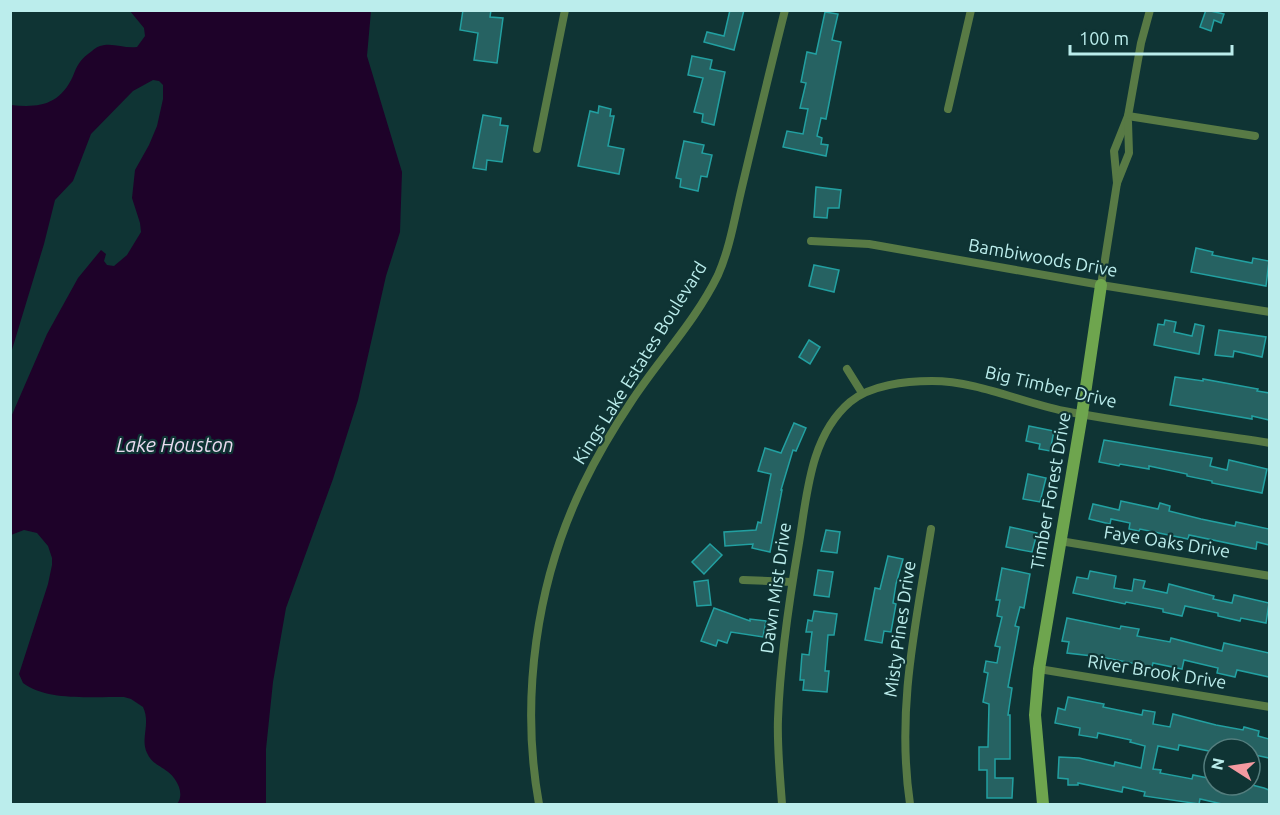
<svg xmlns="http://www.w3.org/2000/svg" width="1280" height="815" font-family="Ubuntu,sans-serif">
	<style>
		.water { fill: #1e0229 }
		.building { fill: #266262; stroke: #22a0a1; stroke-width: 1.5 }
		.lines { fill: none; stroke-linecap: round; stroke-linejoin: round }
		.street { stroke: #587a45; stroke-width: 8 }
		.secondary { stroke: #6ea54e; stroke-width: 12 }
		.labels { text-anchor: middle; stroke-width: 4.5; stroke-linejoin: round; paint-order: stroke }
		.street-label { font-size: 18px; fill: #bbedec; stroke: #0f3434 }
		.water-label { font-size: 20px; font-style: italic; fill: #e9dbf0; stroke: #0f3434 }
	</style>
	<rect width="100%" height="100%" fill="#0f3434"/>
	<path class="water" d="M130,11H371L367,56L402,172L400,232L386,276L358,400L333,479L286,608L273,682L266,749V804H177C181,799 181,793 179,787C171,766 154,769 147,753C140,738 151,724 143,707L131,699L124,697C93,696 49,702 23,683L19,674L48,584L52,565V558L48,546L37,533L24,530L11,535V417L47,334L78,278L101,250L106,254L104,261L107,265L114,266L127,255L141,232L140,223L132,198L135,170L149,145L157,126L163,99V85L159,81L153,80L133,91L91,134L73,181L55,200L44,244L11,353V105C39,108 60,105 73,76C77,66 79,61 88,54C92,51 96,47 100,46C113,42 124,49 137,47L145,36L144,28Z"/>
	<g class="building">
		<polygon points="463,10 491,10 490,17 503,18 497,63 474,60 478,33 460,30"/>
		<polygon points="730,10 744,10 734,50 704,42 707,32 724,36"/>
		<polygon points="1206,10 1224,14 1221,23 1214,20 1211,31 1200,27"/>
		<polygon points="825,12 838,14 832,40 841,42 826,119 821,118 817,136 822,138 821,144 828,145 826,156 783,147 787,131 803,134 808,109 800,108 806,83 801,82 807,52 816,54"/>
		<polygon points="692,56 712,60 710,69 725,72 714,125 702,122 703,114 694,112 703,78 688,75"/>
		<polygon points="599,106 611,109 610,116 614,116 608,146 624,149 619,174 578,166 590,111 598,113"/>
		<polygon points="483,115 501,118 500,125 508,126 502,162 487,160 486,170 473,168"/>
		<polygon points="684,141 704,145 702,153 712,155 707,177 701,176 698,191 680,187 681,179 676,178"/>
		<polygon points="816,187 841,190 839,208 828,208 827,218 814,217"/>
		<polygon points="1196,248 1213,252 1212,255 1252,263 1253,258 1269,261 1266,286 1191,272"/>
		<polygon points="814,265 839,270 834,292 809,286"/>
		<polygon points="1165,320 1176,322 1174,332 1192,336 1195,324 1204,326 1199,354 1154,345 1158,324 1164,325"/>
		<polygon points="1219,330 1266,337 1262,357 1234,351 1233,357 1215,355"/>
		<polygon points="809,340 820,347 810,364 799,357"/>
		<polygon points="1175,377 1203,381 1203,379 1258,389 1257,391 1269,393 1269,420 1252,416 1252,419 1170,405"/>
		<polygon points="794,423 806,428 796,451 793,450 781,490 782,490 770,552 752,548 753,544 725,546 724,532 756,530 758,522 761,523 771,474 758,471 765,448 781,453"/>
		<polygon points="1029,426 1054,431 1050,451 1039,449 1040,444 1026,441"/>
		<polygon points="1104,440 1212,458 1210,466 1227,470 1229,460 1267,469 1262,493 1212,483 1212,481 1187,476 1187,474 1149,466 1149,469 1120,464 1119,466 1099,462"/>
		<polygon points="1028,474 1046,478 1040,502 1023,499"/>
		<polygon points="1121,501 1158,509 1160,503 1170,506 1169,511 1201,519 1235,526 1236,522 1269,529 1269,545 1257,542 1256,549 1189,535 1188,539 1140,529 1139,531 1129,529 1130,523 1111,519 1110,524 1089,519 1093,504 1119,510"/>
		<polygon points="1010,527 1037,533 1032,552 1006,547"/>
		<polygon points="826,530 840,532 837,553 821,551"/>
		<polygon points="710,544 722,555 704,574 692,562"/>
		<polygon points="888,556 903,559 896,584 893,603 896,604 891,632 884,631 882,643 865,640 875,588 880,589"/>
		<polygon points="1002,568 1030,574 1024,608 1020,607 1015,626 1019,627 1008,687 1012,688 1008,715 1010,715 1010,759 995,759 995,778 1013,778 1012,798 987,798 987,770 979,770 979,747 988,747 989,704 983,702 988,673 984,672 986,661 997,663 1000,647 995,646 1002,617 997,616 1000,600 996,600"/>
		<polygon points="818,570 833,572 829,597 814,595"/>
		<polygon points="1090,571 1116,576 1114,588 1132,591 1134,579 1145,581 1143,588 1167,593 1169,584 1214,596 1213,599 1232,603 1234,595 1269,603 1266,623 1241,618 1240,621 1218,616 1218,613 1185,606 1182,616 1163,612 1163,609 1126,602 1125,604 1073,593 1077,577 1088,579"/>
		<polygon points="708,580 711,605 697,606 694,582"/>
		<polygon points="714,608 750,621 750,619 766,621 763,637 731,632 727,643 718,640 716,646 701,641"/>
		<polygon points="814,611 837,614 834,635 828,635 825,671 829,671 827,692 803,690 804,680 800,680 802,654 809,655 812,632 806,632 808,620 812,621"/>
		<polygon points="1067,618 1120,629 1121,626 1139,629 1137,636 1170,642 1171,638 1222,651 1224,643 1269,653 1269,677 1237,670 1235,677 1217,673 1218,668 1184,660 1182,669 1153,663 1152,667 1101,657 1067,653 1069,642 1062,641"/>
		<polygon points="1068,697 1104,704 1103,707 1142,715 1143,710 1155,712 1153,724 1170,727 1173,714 1216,725 1243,730 1244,727 1259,731 1258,736 1269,739 1269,758 1250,754 1250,749 1214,749 1214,752 1179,745 1178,750 1158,746 1153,769 1161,770 1160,773 1192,779 1193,775 1213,779 1212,785 1252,785 1264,788 1269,790 1269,804 1222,804 1200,799 1199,804 1144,796 1145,792 1123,787 1122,792 1078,783 1078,785 1068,785 1068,779 1058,778 1059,757 1079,758 1114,766 1115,762 1141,768 1145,746 1130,742 1131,740 1098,733 1097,738 1079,735 1080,728 1055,723 1058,708 1065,710"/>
	</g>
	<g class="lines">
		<g class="street">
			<polyline points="948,109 971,10"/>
			<polyline points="1128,116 1255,136"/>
			<polyline points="537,149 565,10"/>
			<polyline points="1117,183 1114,151 1128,116 1141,43 1150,10"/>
			<polyline points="811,241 869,244 1101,285 1270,312"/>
			<polyline points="1101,285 1117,183 1129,153 1128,122"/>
			<polyline points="847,369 862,393"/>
			<polyline points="1060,541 1270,576"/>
			<polyline points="743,580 792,582"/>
			<polyline points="1039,669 1270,707"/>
			<path d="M539,804C520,699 536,582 583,485C597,456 613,429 631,402C659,359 695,322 718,275C730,248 735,216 742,187C756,128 770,69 785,10"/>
			<path d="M782,804C780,776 777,747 778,719C780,660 789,601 799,543C807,495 810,436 850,402C870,385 906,381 932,381C977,381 1020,402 1064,411C1132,424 1201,432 1270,443"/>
			<path d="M910,804C896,709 916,623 931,529"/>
		</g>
		<polyline class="secondary" points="1043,804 1035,715 1039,669 1082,414 1101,285"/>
	</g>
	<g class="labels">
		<g class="street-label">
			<text transform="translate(1043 258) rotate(10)" y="6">Bambiwoods Drive</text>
			<text transform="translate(640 363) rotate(-58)" y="6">Kings Lake Estates Boulevard</text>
			<text transform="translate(1051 387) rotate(13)" y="6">Big Timber Drive</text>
			<text transform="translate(1051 491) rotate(-80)" y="6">Timber Forest Drive</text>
			<text transform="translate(1167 542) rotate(9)" y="6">Faye Oaks Drive</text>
			<text transform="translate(776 588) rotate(-82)" y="6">Dawn Mist Drive</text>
			<text transform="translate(900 629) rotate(-82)" y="6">Misty Pines Drive</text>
			<text transform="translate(1157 672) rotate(9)" y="6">River Brook Drive</text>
		</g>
		<g class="water-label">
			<text x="175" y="452">Lake Houston</text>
		</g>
	</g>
	<rect width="1280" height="815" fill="none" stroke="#bbedec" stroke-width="24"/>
	<g transform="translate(1232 767) rotate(282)"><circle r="28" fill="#0f3434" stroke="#547e7e" stroke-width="1.5"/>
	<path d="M0-4.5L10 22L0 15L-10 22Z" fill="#f49aa1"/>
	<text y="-9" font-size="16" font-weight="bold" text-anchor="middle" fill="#bbedec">N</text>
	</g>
	<path d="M1070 45v9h162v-9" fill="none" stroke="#bbedec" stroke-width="3"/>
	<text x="1079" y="45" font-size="18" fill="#bbedec" stroke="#0f3434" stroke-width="4.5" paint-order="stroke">100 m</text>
</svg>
